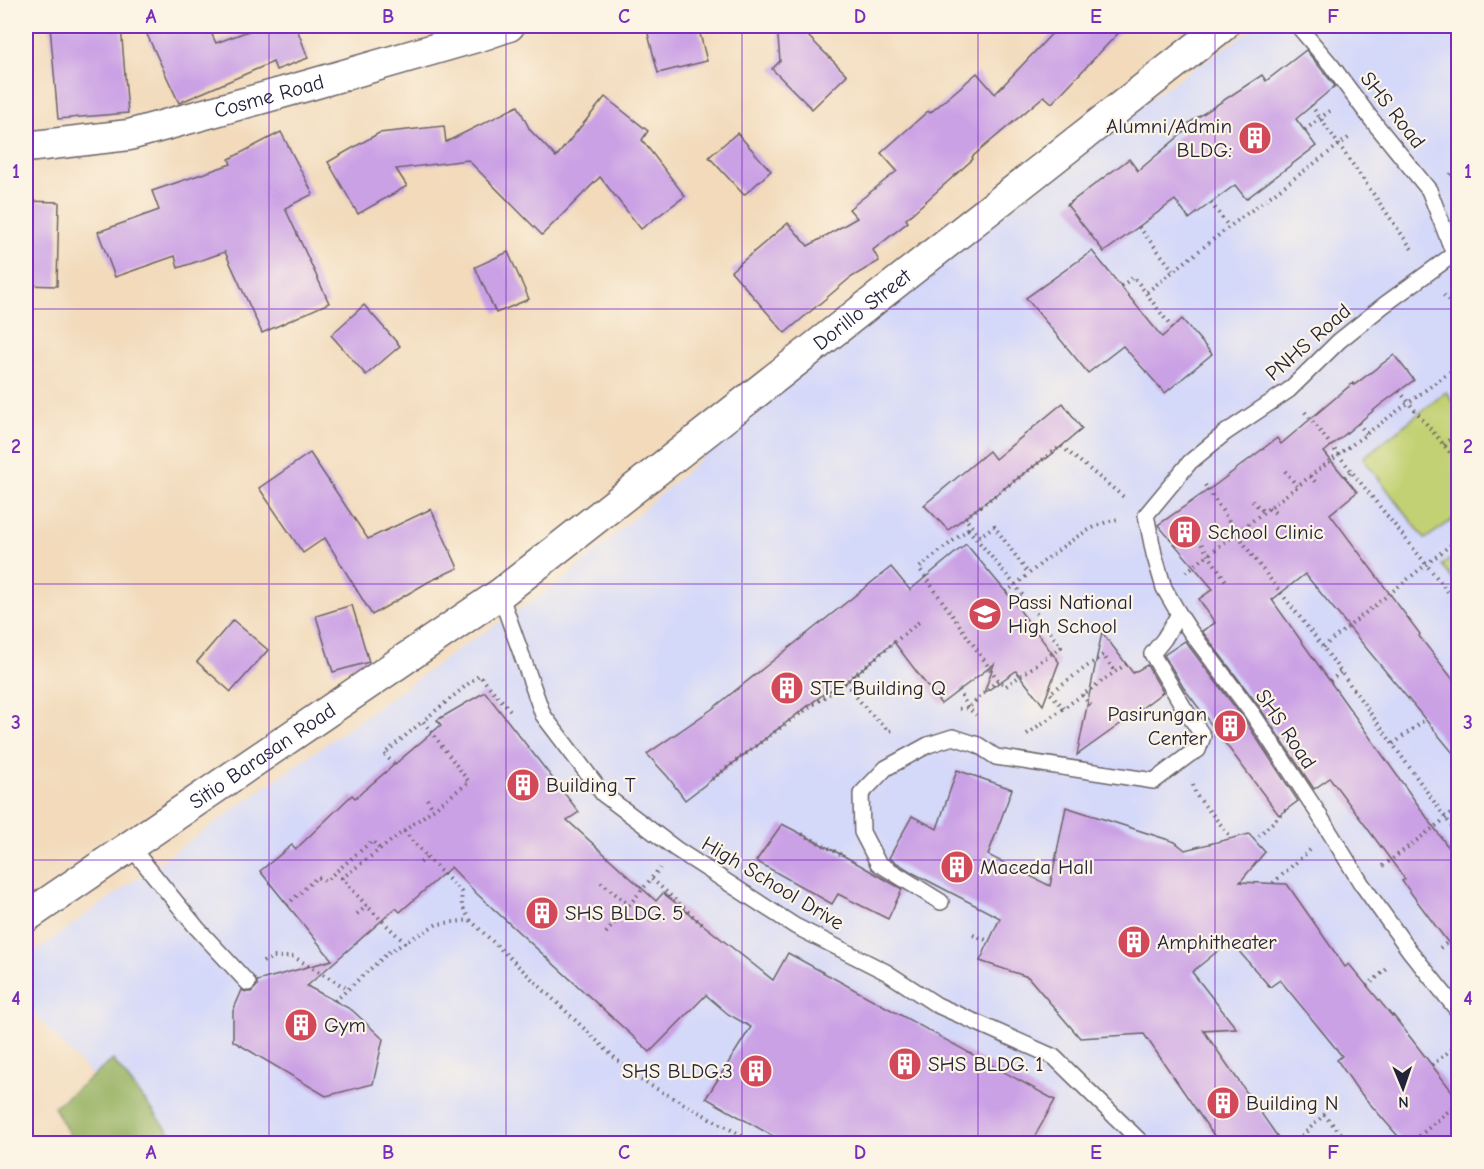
<svg xmlns="http://www.w3.org/2000/svg" width="1484" height="1169" font-family="'Comic Neue',sans-serif">
	<style>
		.built { fill: #d4d8f9 }
		.green { fill: #c2d173; stroke: #727a57; stroke-width: 1.5 }
		.forest { fill: #99b365; stroke: #5e6a50; stroke-width: 1.5 }
		.building { fill: #cba1e5 }
		.lines { fill: none; stroke-linecap: round; stroke-linejoin: round }
		.service-casing { stroke: #6b6268; stroke-width: 18 }
		.minor-casing { stroke: #6b6268; stroke-width: 33 }
		.path { stroke: #6b6268; stroke-width: 4; stroke-dasharray: 1.5 4.5; stroke-linecap: butt }
		.service { stroke: #fff; stroke-width: 15 }
		.minor { stroke: #fff; stroke-width: 30 }
		.grid { fill: none; stroke: #7b2cbf; stroke-width: 1.5; stroke-opacity: 0.55 }
		.labels { text-anchor: middle; stroke-width: 4.5; stroke-linejoin: round; paint-order: stroke }
		.street-label { font-size: 21px; fill: #22223b; stroke: #fcf5e5 }
		.poi-label { font-size: 21px; fill: #22223b; stroke: #fcf5e5; text-anchor: start }
		.neatline { fill: none; stroke: #7b2cbf; stroke-width: 2 }
		.grid-label { font-size: 20px; text-anchor: middle; font-weight: bold; fill: #7b2cbf }
	</style>
	<rect width="100%" height="100%" fill="#fcf5e5"/>
	<filter id="ink" filterUnits="userSpaceOnUse"><feTurbulence type="fractalNoise" baseFrequency=".0167" numOctaves="2"/><feDisplacementMap in="SourceGraphic" scale="12" xChannelSelector="R" yChannelSelector="G"/><feConvolveMatrix kernelMatrix="1 2 1 2 8 2 1 2 1" color-interpolation-filters="sRGB"/></filter>
	<filter id="wash" filterUnits="userSpaceOnUse"><feTurbulence type="fractalNoise" baseFrequency=".008" numOctaves="4" result="noise"/><feDisplacementMap in="SourceGraphic" scale="24" xChannelSelector="R" yChannelSelector="G"/><feGaussianBlur stdDeviation="1.35" result="paint"/><feColorMatrix in="noise" values="0 0 0 0 0 0 0 0 0 0 0 0 0 0 0 0 0 1.4 0 .05"/><feComposite in="paint" operator="in"/></filter>
	<g filter="url(#wash)">
		<rect width="100%" height="100%" fill="#f2dabb"/>
		<polygon class="built" points="1257,26 1458,26 1458,1143 156,1143 26,1006 26,958 462,647 561,582 764,403 966,241 1059,174 1156,94"/>
		<g class="green">
			<polygon points="1446,392 1458,407 1458,516 1425,539 1363,458"/>
			<polygon points="1458,554 1458,587 1442,565"/>
		</g>
		<polygon class="forest" points="113,1060 171,1134 184,1143 74,1143 54,1107"/>
		<g id="blocks">
			<g class="building">
				<polygon points="50,26 121,26 128,113 58,119"/>
				<polygon points="143,26 208,26 216,43 262,26 296,26 308,58 276,70 273,62 179,103"/>
				<polygon points="646,26 698,26 707,61 658,73"/>
				<polygon points="777,26 798,26 847,75 812,109 772,69 780,61"/>
				<polygon points="1059,26 1125,26 1052,103 1044,96 972,157 973,159 906,219 908,222 873,250 879,261 850,278 785,333 731,271 788,223 808,246 857,218 849,209 897,171 881,153 928,111 930,113 977,73 995,94"/>
				<polygon points="1306,50 1335,86 1296,119 1316,146 1246,199 1235,185 1189,219 1175,200 1104,252 1067,205 1129,159 1138,171 1191,126 1189,123 1262,75 1266,81"/>
				<polygon points="605,97 648,131 642,140 685,196 641,229 600,177 542,235 468,160 396,169 407,186 358,214 328,162 379,133 444,126 446,142 518,106 530,130 556,157"/>
				<polygon points="281,132 313,194 285,208 329,303 262,333 225,252 178,268 175,256 115,277 98,232 159,210 152,191 231,164 229,159"/>
				<polygon points="737,133 771,171 744,195 709,157"/>
				<polygon points="26,201 59,202 57,286 26,285"/>
				<polygon points="1092,251 1162,337 1182,319 1212,354 1165,393 1123,346 1088,373 1026,298"/>
				<polygon points="508,252 529,299 496,313 475,267"/>
				<polygon points="364,305 400,346 366,375 331,335"/>
				<polygon points="1394,355 1414,380 1380,405 1324,452 1357,492 1330,514 1420,634 1419,636 1458,686 1458,759 1305,574 1272,600 1458,861 1458,956 1402,881 1405,879 1330,778 1314,789 1260,708 1202,631 1215,623 1199,599 1213,589 1158,525 1218,483 1277,438 1281,444 1353,383 1354,385"/>
				<polygon points="1063,403 1082,429 1046,459 1045,458 948,530 924,505 989,451 995,459"/>
				<polygon points="310,453 368,539 431,509 458,568 428,582 372,615 325,538 303,553 259,488"/>
				<polygon points="966,544 1006,592 1059,662 1043,705 1016,671 984,693 994,664 941,704 894,642 845,683 825,693 685,800 668,777 647,754 712,709 891,567 910,590"/>
				<polygon points="352,605 369,662 333,672 316,616"/>
				<polygon points="233,620 268,650 231,692 197,662"/>
				<polygon points="1102,632 1133,673 1147,665 1163,692 1126,720 1077,755"/>
				<polygon points="1185,641 1244,719 1298,801 1279,815 1183,687 1164,655"/>
				<polygon points="485,692 579,812 567,820 656,901 663,893 773,980 788,953 1055,1100 1031,1143 785,1143 706,1098 751,1027 728,1014 706,995 650,1052 477,894 451,867 400,912 396,908 307,986 352,1010 383,1039 373,1084 326,1096 233,1041 233,1011 242,990 246,992 251,992 257,986 257,981 332,960 260,871 292,845 296,849 352,795 355,798 441,725 437,720"/>
				<polygon points="957,770 1012,789 988,855 1050,886 1066,807 1175,842 1185,850 1249,834 1265,852 1240,882 1287,884 1345,967 1349,964 1392,1016 1393,1015 1458,1099 1458,1143 1404,1143 1357,1089 1337,1060 1342,1056 1280,980 1270,987 1230,941 1192,972 1236,1028 1203,1030 1282,1143 1219,1143 1144,1034 1080,1038 1028,977 980,961 1000,918 913,873 889,858 912,816 937,829"/>
				<polygon points="782,824 844,856 902,889 888,919 838,894 832,904 756,861"/>
			</g>
		</g>
	</g>
	<g filter="url(#ink)">
		<use href="#blocks" fill-opacity="0" stroke="#6b6268" stroke-width="1.5"/>
		<g class="lines">
			<defs>
				<g id="service">
					<polyline points="1298,26 1331,65 1372,120 1429,190 1454,254 1458,259"/>
					<polyline points="1454,254 1384,305 1339,341 1289,390 1225,433 1190,462 1146,515 1154,554 1164,588 1179,614 1190,631 1252,713 1316,810 1361,883 1409,950 1458,1011"/>
					<polyline points="500,594 543,715 603,794 676,849 795,926 886,972 937,1005 1054,1057 1143,1144"/>
					<polyline points="130,846 197,928 248,983"/>
					<polyline points="941,902 878,863 862,832 861,794 886,768 928,745 953,737 978,745 996,757 1154,781 1190,754 1198,750 1203,736 1184,708 1152,654 1164,639 1179,614"/>
				</g>
				<g id="minor">
					<path id="s1" d="M26,147L129,135L306,86L483,35L509,26"/>
					<path id="s2" d="M26,917L500,594L1223,26"/>
				</g>
			</defs>
			<use href="#service" class="service-casing"/>
			<use href="#minor" class="minor-casing"/>
			<g class="path">
				<polyline points="1311,105 1414,252"/>
				<polyline points="1305,130 1331,110"/>
				<polyline points="1450,175 1458,169"/>
				<polyline points="1211,203 1229,227"/>
				<polyline points="1139,227 1173,270"/>
				<polyline points="1121,286 1134,277 1172,328"/>
				<polyline points="1147,292 1229,227 1351,136"/>
				<polyline points="1444,295 1458,315"/>
				<polyline points="1399,391 1458,462"/>
				<polyline points="1305,412 1352,472 1458,604"/>
				<polyline points="1358,423 1367,434"/>
				<polyline points="1444,445 1451,438 1458,446"/>
				<polyline points="1285,471 1297,486"/>
				<polyline points="1310,476 1318,485"/>
				<polyline points="1345,477 1352,472"/>
				<polyline points="1205,485 1253,557 1323,647 1458,835"/>
				<polyline points="1252,501 1264,512"/>
				<polyline points="1269,508 1278,515"/>
				<polygon points="968,529 1015,585 1061,647 1006,686 998,680 919,568"/>
				<polyline points="980,536 965,518 1061,446 1126,499"/>
				<polyline points="979,537 994,526 1028,573"/>
				<polyline points="1198,539 1226,581"/>
				<polyline points="1186,572 1338,455 1458,366"/>
				<path d="M1006,592C1037,569 1080,525 1119,519"/>
				<polyline points="1323,647 1458,539"/>
				<polyline points="1330,681 1341,672"/>
				<polyline points="845,683 869,712 889,731 895,730"/>
				<polyline points="959,690 968,708 976,715"/>
				<polyline points="1082,695 1091,706"/>
				<polyline points="1064,708 1050,693 1103,655 1115,671"/>
				<polyline points="959,709 968,708 998,680"/>
				<polyline points="1027,734 1129,662"/>
				<polyline points="1393,744 1426,719"/>
				<polyline points="394,764 384,754 423,721"/>
				<polyline points="712,779 788,722 845,683 919,622"/>
				<polyline points="1193,785 1196,795 1231,837"/>
				<polyline points="427,799 433,809"/>
				<polyline points="404,831 427,857 420,863"/>
				<polyline points="802,834 842,855"/>
				<polyline points="1254,840 1286,810"/>
				<polyline points="427,857 461,892 462,906 470,920"/>
				<polyline points="1383,866 1458,809"/>
				<polyline points="652,879 704,926"/>
				<polyline points="601,882 629,905"/>
				<polyline points="1273,883 1310,850"/>
				<polyline points="287,905 317,877 325,881 372,841 380,849"/>
				<polyline points="357,914 367,906"/>
				<polyline points="606,933 660,868"/>
				<polyline points="973,935 989,941"/>
				<polyline points="405,943 367,906 342,878 469,782 423,721 479,675 511,711"/>
				<polyline points="1440,948 1448,942"/>
				<polyline points="263,962 273,957 294,957 348,989"/>
				<polyline points="1367,986 1388,968"/>
				<polyline points="335,1001 389,952 437,924 470,920 635,1077 757,1144"/>
				<polyline points="1432,1065 1458,1044"/>
				<polyline points="1293,1144 1324,1115 1351,1144"/>
				<polyline points="1340,1144 1346,1138"/>
				<polyline points="1410,1144 1458,1103"/>
			</g>
			<use href="#service" class="service"/>
			<use href="#minor" class="minor"/>
		</g>
	</g>
	<path class="grid" d="M269,26V1144M506,26V1144M742,26V1144M978,26V1144M1215,26V1144M26,309H1458M26,584H1458M26,860H1458"/>
	<defs>
		<symbol id="building-disc" viewBox="-11 -11 22 22"><circle r="9.5" fill="#d1495b" stroke="#fcf5e5"/><path d="M-4-6H4V6H1V3H-1V6H-4ZM-2.5-4.3h1.7v1.8h-1.7ZM.8-4.3h1.7v1.8H.8ZM-2.5-1h1.7V.8h-1.7ZM.8-1h1.7V.8H.8Z" fill="#fff"/></symbol>
		<symbol id="school-disc" viewBox="-11 -11 22 22"><circle r="9.5" fill="#d1495b" stroke="#fcf5e5"/><path d="M0-5L7-2L0 1L-7-2ZM-4 1L0 2.5L4 1V4Q0 6-4 4Z" fill="#fff"/></symbol>
	</defs>
	<g fill-rule="evenodd">
		<use href="#building-disc" x="1236" y="119" width="38" height="38"/>
		<use href="#building-disc" x="1166" y="513" width="38" height="38"/>
		<use href="#school-disc" x="966" y="595" width="38" height="38"/>
		<use href="#building-disc" x="768" y="669" width="38" height="38"/>
		<use href="#building-disc" x="1211" y="707" width="38" height="38"/>
		<use href="#building-disc" x="504" y="766" width="38" height="38"/>
		<use href="#building-disc" x="938" y="848" width="38" height="38"/>
		<use href="#building-disc" x="523" y="894" width="38" height="38"/>
		<use href="#building-disc" x="1115" y="923" width="38" height="38"/>
		<use href="#building-disc" x="282" y="1006" width="38" height="38"/>
		<use href="#building-disc" x="886" y="1045" width="38" height="38"/>
		<use href="#building-disc" x="737" y="1052" width="38" height="38"/>
		<use href="#building-disc" x="1204" y="1084" width="38" height="38"/>
	</g>
	<g class="labels">
		<g class="street-label">
			<text dy="7" stroke="none"><textPath href="#s1" startOffset="249">Cosme Road</textPath></text>
			<text transform="translate(1393 110) rotate(52)" y="7">SHS Road</text>
			<text dy="7" stroke="none"><textPath href="#s2" startOffset="1034">Dorillo Street</textPath></text>
			<text transform="translate(1308 342) rotate(-41)" y="7">PNHS Road</text>
			<text transform="translate(1286 729) rotate(56)" y="7">SHS Road</text>
			<text dy="7" stroke="none"><textPath href="#s2" startOffset="286">Sitio Barasan Road</textPath></text>
			<text transform="translate(773 883) rotate(31)" y="7">High School Drive</text>
		</g>
		<g class="poi-label">
			<text x="1232" y="133" text-anchor="end">Alumni/Admin<tspan x="1232" dy="24">BLDG:</tspan></text>
			<text x="1208" y="539">School Clinic</text>
			<text x="1008" y="609">Passi National<tspan x="1008" dy="24">High School</tspan></text>
			<text x="810" y="695">STE Building Q</text>
			<text x="1207" y="721" text-anchor="end">Pasirungan<tspan x="1207" dy="24">Center</tspan></text>
			<text x="546" y="792">Building T</text>
			<text x="980" y="874">Maceda Hall</text>
			<text x="565" y="920">SHS BLDG. 5</text>
			<text x="1157" y="949">Amphitheater</text>
			<text x="324" y="1032">Gym</text>
			<text x="928" y="1071">SHS BLDG. 1</text>
			<text x="733" y="1078" text-anchor="end">SHS BLDG.3</text>
			<text x="1246" y="1110">Building N</text>
		</g>
	</g>
	<rect width="1484" height="1169" fill="none" stroke="#fcf5e5" stroke-width="66"/>
	<g transform="translate(1403 1088) rotate(178)" stroke="#fcf5e5" stroke-width="4.5" paint-order="stroke">
	<path d="M0-4.5L10 22L0 15L-10 22Z" fill="#22223b"/>
	<text y="-9" font-size="16" font-weight="bold" text-anchor="middle" fill="#22223b">N</text>
	</g>
	<rect x="33" y="33" width="1418" height="1103" class="neatline"/>
	<g class="grid-label">
		<text x="151" y="23">A</text>
		<text x="388" y="23">B</text>
		<text x="624" y="23">C</text>
		<text x="860" y="23">D</text>
		<text x="1096" y="23">E</text>
		<text x="1333" y="23">F</text>
		<text x="16" y="178">1</text>
		<text x="1468" y="178">1</text>
		<text x="16" y="453">2</text>
		<text x="1468" y="453">2</text>
		<text x="16" y="729">3</text>
		<text x="1468" y="729">3</text>
		<text x="16" y="1005">4</text>
		<text x="1468" y="1005">4</text>
		<text x="151" y="1159">A</text>
		<text x="388" y="1159">B</text>
		<text x="624" y="1159">C</text>
		<text x="860" y="1159">D</text>
		<text x="1096" y="1159">E</text>
		<text x="1333" y="1159">F</text>
	</g>
</svg>
